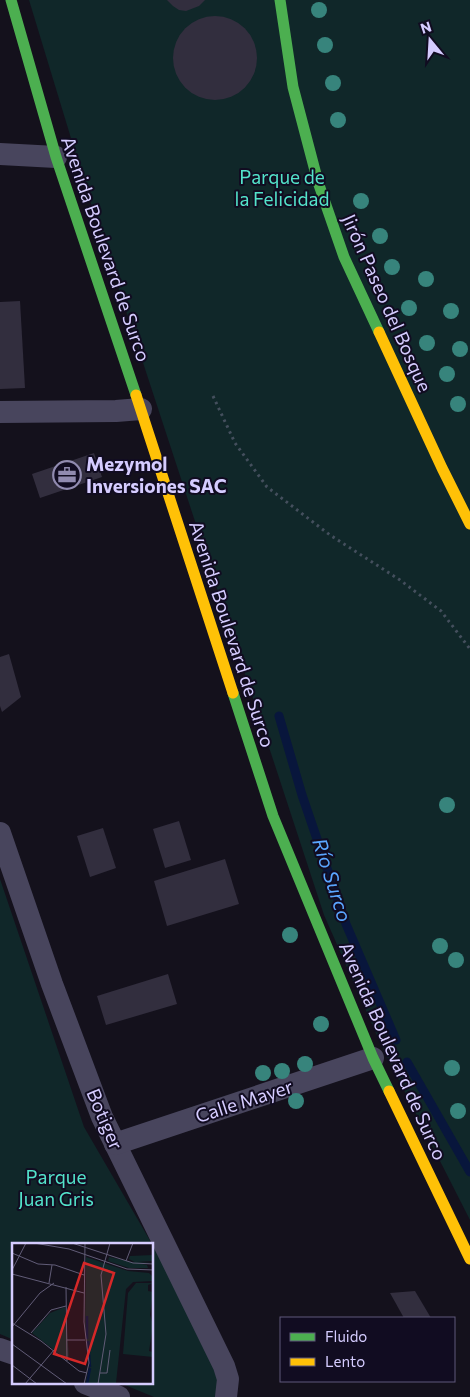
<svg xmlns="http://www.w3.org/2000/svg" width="470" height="1397" font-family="Commissioner,sans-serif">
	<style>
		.green { fill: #102729 }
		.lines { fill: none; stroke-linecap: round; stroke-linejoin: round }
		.stream { stroke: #08163c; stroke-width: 9 }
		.building { fill: #322e3e }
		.path { stroke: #444f5d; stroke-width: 3; stroke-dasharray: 2.5 4; stroke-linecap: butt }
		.street { stroke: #48455d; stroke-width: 22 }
		.fast { stroke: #4caf50; stroke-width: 11 }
		.slow { stroke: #ffc107; stroke-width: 11 }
		.tree { fill: #37847c }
		.labels { text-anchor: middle; stroke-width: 4; stroke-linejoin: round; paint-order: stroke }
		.park-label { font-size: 19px; fill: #53e3ca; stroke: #110c21 }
		.street-label { font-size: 19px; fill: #d5ccff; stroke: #110c21 }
		.poi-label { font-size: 19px; font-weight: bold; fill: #d5ccff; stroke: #110c21; text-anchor: start }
		.water-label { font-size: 20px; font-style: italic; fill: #5aa6ff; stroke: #110c21 }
		.inset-river { fill: none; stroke: #08163c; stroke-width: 2.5 }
		.inset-road { fill: none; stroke: #615c77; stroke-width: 1 }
		.view { fill: #d62828; fill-opacity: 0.15; stroke: #d62828; stroke-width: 2.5 }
		.inset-edge { fill: none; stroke: #d5ccff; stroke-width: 2.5 }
	</style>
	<rect width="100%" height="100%" fill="#14111c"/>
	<g class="green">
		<polygon points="29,0 470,0 470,1220 382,1047 324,915 91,204"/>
		<polygon points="0,879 84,1127 152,1244 14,1244 14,1340 0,1334"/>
		<polygon points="153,1246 215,1355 219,1392 217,1397 154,1397 120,1383 152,1383"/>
	</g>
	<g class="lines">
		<g class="stream">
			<polyline points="279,716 302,795 346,924 396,1040"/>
			<polyline points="407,1062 470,1172"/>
		</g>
	</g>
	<g class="building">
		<polygon points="167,0 205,0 199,6 186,11 179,10 173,6"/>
		<circle cx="215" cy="58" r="42"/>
		<polygon points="20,301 25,388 0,389 0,302"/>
		<polygon points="94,453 102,477 40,498 32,474"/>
		<polygon points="9,654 21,697 2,712 0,706 0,657"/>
		<polygon points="179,821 191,860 165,868 153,829"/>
		<polygon points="103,828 116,868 90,877 77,836"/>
		<polygon points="225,859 239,904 167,926 154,881"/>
		<polygon points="168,974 177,1004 106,1025 97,996"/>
		<polygon points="415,1291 431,1318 404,1318 390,1293"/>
	</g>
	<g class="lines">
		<polyline class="path" points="213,396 235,443 267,487 330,535 400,580 441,611 470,649"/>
		<g class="street">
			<polyline points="0,154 56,157"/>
			<polyline points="0,412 116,411 141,409"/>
			<polyline points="0,833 52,984 102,1117 224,1366 228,1379 226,1397"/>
			<polyline points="115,1144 373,1058"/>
			<polyline points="0,1349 14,1354"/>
			<polyline points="85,1383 119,1397"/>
		</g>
		<g class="fast">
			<polyline points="11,0 56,157 136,395"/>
			<polyline points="280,0 293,87 318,182 344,257 379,332"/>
			<polyline points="233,693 273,816 373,1058 389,1091"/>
		</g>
		<g class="slow">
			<polyline points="379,332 442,468 470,524"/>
			<polyline points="136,395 233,693"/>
			<polyline points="389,1091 470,1259"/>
		</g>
	</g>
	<g class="tree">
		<circle cx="319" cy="10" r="8"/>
		<circle cx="325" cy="45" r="8"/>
		<circle cx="333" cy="83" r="8"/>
		<circle cx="338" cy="120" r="8"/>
		<circle cx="361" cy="201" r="8"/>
		<circle cx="380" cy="236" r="8"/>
		<circle cx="392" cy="267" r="8"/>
		<circle cx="426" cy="279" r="8"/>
		<circle cx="409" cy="308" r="8"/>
		<circle cx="451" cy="311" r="8"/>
		<circle cx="427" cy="343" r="8"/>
		<circle cx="460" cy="349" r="8"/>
		<circle cx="447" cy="374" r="8"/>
		<circle cx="458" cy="404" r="8"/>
		<circle cx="447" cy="805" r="8"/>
		<circle cx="290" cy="935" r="8"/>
		<circle cx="440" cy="946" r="8"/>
		<circle cx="456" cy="960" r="8"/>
		<circle cx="321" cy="1024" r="8"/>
		<circle cx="305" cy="1064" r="8"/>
		<circle cx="452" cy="1068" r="8"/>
		<circle cx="282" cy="1071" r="8"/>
		<circle cx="263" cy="1073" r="8"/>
		<circle cx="296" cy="1101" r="8"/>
		<circle cx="458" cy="1111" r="8"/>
	</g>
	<defs>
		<symbol id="office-ring" viewBox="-11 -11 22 22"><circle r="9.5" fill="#110c21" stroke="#918bb0" stroke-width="1.5"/><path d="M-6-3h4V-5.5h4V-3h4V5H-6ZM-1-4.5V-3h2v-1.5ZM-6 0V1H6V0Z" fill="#918bb0"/></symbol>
	</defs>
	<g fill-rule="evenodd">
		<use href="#office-ring" x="51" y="459" width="32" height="32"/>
	</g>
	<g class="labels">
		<g class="park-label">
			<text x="282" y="184">Parque de<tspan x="282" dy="22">la Felicidad</tspan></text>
			<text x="56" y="1184">Parque<tspan x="56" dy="22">Juan Gris</tspan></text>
		</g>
		<g class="street-label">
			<text transform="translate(106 249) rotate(71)" y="7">Avenida Boulevard de Surco</text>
			<text transform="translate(387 303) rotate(66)" y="7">Jirón Paseo del Bosque</text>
			<text transform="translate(232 634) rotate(72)" y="7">Avenida Boulevard de Surco</text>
			<text transform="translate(393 1051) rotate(66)" y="7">Avenida Boulevard de Surco</text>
			<text transform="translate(244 1101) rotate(-18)" y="7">Calle Mayer</text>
			<text transform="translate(105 1119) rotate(67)" y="7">Botiger</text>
		</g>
		<g class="poi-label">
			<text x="86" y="471">Mezymol<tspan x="86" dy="22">Inversiones SAC</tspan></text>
		</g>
		<g class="water-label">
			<text transform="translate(332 880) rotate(72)" y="7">Río Surco</text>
		</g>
	</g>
	<g transform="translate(12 1243)">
		<rect width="141" height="141" fill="#14111c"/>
		<path d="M141,12V18L125,19L141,20L126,21L117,16L118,13ZM74,14L116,28L137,30L141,34V38L121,39L114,46L104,140L100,141H73L78,121L73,87ZM97,14L135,22L136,25H117L96,18ZM124,40H141L136,42V48L141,49L138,72L141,82L137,108L141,109V114L111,111L116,50ZM53,64L57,113L55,117L20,90L38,70Z" fill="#102729"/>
		<path class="inset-river" d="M75,73V96M76,98L78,124M75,141L78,125"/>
		<path class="inset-road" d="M22,0L57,6L115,26L142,27M60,0L121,20L142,21M0,10L26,21L43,22L72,32M114,18L121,0M0,27L14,0M0,31L72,50M37,40L40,22M54,44L55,118M0,80L29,98L67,128L75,130M0,84L28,50L42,40M19,90L39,67L54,63M55,97H73M0,101L55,141M0,122L25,141M88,130H95L98,107M13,141L42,107M72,141L77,120L72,79L73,0M86,141L94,91L89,32L98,0"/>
		<path class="view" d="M72,20L102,30L73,121L42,111Z"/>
		<rect width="141" height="141" class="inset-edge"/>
	</g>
	<rect x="280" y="1317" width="175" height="65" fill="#110c21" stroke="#5f597a"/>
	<rect x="290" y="1333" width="25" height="8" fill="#4caf50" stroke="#5f597a"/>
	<text x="325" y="1342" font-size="15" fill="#d5ccff">Fluido</text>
	<rect x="290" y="1358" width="25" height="8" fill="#ffc107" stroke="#5f597a"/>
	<text x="325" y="1367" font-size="15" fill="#d5ccff">Lento</text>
	<g transform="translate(430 40) rotate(342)" stroke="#110c21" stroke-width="4" paint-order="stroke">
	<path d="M0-4L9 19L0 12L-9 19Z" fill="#d5ccff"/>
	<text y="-8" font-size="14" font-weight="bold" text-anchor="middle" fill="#d5ccff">N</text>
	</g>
</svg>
